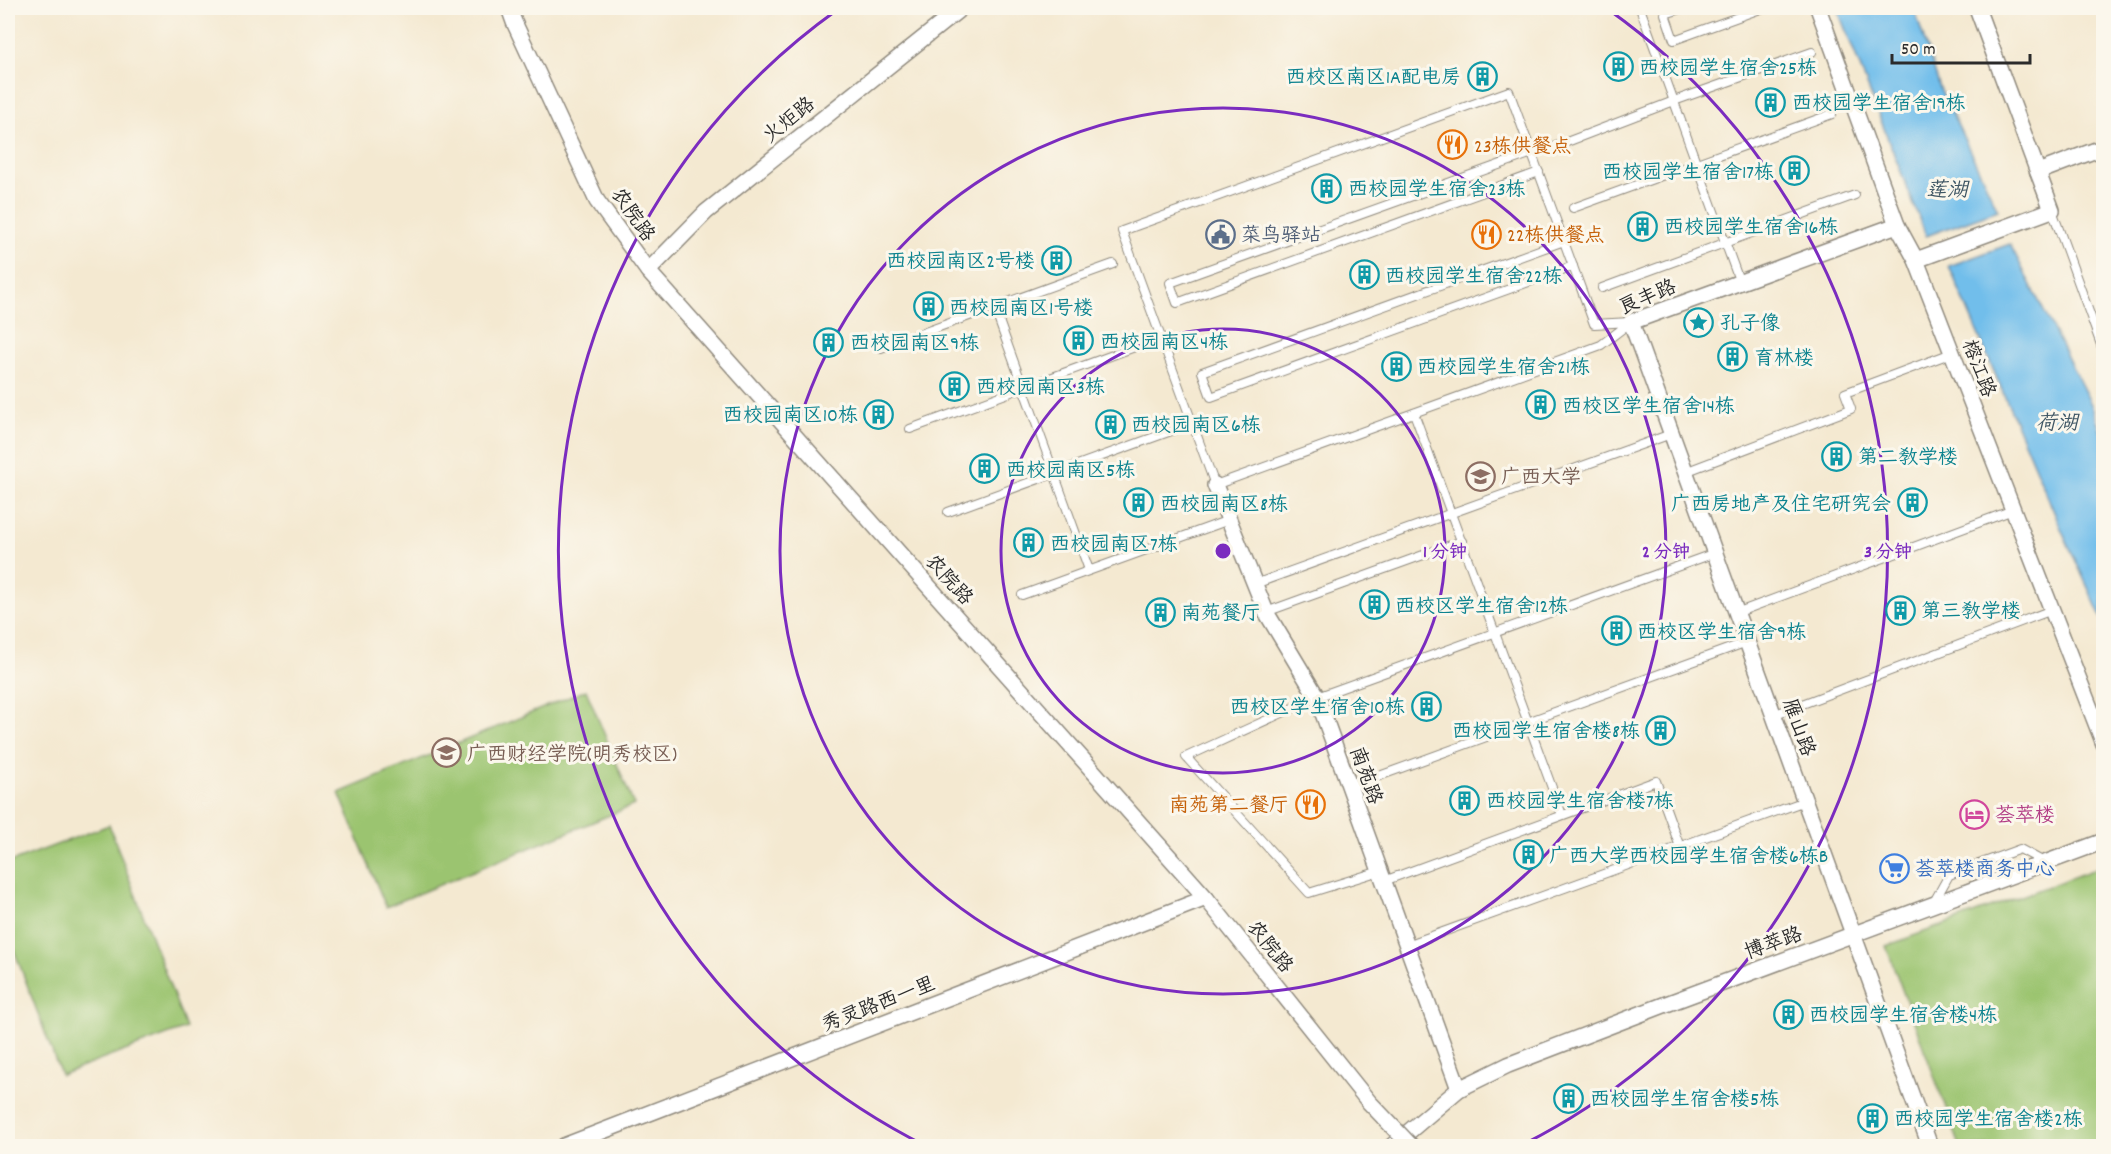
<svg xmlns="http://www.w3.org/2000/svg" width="2111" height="1154" font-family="Dekko,'LXGW WenKai TC',sans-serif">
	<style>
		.green { fill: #9bc470; stroke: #63784e; stroke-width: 1.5 }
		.water { fill: #71beeb; stroke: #4e748b; stroke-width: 1.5 }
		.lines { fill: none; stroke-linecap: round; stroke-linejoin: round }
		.service-casing { stroke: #908a7e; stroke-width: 10 }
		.minor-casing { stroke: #908a7e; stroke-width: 18 }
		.service { stroke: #fff; stroke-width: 8 }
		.minor { stroke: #fff; stroke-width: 15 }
		.minor-bridge-casing { stroke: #908a7e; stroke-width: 18; stroke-linecap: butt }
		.minor-bridge { stroke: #fff; stroke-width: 15 }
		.ring { fill: none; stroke: #7b2cbf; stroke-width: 3 }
		.labels { text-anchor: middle; stroke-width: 6; stroke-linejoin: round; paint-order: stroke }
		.culture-label { font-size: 20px; fill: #0d838f; stroke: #fbf7ec; text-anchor: start }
		.street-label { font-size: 20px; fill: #2b2b2b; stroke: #fbf7ec }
		.food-label { font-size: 20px; fill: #c56008; stroke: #fbf7ec; text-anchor: start }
		.service-label { font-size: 20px; fill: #4e5e75; stroke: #fbf7ec; text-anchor: start }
		.education-label { font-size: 20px; fill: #785e54; stroke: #fbf7ec; text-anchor: start }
		.hotel-label { font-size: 20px; fill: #b23c85; stroke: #fbf7ec; text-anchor: start }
		.shop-label { font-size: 20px; fill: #366cbe; stroke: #fbf7ec; text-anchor: start }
		.water-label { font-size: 21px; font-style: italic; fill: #405765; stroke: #fbf7ec }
		.centre { fill: #7b2cbf; stroke: #fbf7ec; stroke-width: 3 }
		.ring-label { font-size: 18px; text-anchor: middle; font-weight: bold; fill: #7b2cbf; stroke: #fbf7ec; stroke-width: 6; stroke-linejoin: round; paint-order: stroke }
	</style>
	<rect width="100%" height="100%" fill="#fbf7ec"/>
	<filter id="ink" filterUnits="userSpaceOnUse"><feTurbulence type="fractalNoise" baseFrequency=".0167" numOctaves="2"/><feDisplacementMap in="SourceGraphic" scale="12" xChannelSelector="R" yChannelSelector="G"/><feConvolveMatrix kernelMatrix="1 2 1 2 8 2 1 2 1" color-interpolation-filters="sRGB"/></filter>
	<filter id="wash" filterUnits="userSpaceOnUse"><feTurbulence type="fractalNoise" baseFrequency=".008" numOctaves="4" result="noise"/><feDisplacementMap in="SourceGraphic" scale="24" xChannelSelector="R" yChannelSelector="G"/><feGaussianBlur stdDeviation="1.35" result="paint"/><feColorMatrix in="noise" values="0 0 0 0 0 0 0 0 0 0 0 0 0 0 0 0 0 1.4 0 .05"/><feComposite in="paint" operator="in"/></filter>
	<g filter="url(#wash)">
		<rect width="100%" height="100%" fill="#f4e9d1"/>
		<g class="green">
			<polygon points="586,690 634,805 386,907 339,793"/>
			<polygon points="109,825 186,1028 61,1075 8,934 8,863"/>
			<polygon points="2103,866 2103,1146 1960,1146 1886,946"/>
		</g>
		<g class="water">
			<polygon points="1837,8 1914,8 1940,88 1998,210 1926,236"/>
			<polygon points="2010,244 2091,404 2103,438 2103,621 2063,533 1949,266"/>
		</g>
	</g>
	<g filter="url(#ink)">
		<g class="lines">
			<defs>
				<g id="service">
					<polyline points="1640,8 1740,283"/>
					<polyline points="1684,8 1665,14 1674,40 1763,8"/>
					<polygon points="1509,91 1594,324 1631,322 1601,345 1215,485 1122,231"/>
					<polyline points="1551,148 1674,101 1812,52"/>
					<polyline points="1532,153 1170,283 1177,303 1539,172"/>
					<polyline points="1573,208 1832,114"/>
					<polyline points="2052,210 2104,353"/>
					<polyline points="1564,241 1202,372 1211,397 1573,266"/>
					<polyline points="1602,288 1855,195"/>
					<polyline points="994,307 1089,570"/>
					<polyline points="881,348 1113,264"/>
					<polyline points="1414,413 1562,815"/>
					<polyline points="910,429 1143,344"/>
					<polyline points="1685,472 1851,409 1845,393 1952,353"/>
					<polyline points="948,512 1174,430"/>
					<polyline points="1255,584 1671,434"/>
					<polyline points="1022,595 1229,520"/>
					<polyline points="1266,612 1462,541"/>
					<polyline points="1736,613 2013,510"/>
					<polyline points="1773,715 2052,610"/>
					<polyline points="1349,787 1747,642"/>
					<polyline points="1380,871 1309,893 1186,757 1317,697 1715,553"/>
					<polyline points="1384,881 1656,781 1680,847"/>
					<polyline points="1934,902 1949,875 2020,849 2044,862"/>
					<polyline points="1407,945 1805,801"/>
				</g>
				<g id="minor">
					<polyline points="509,8 514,22 597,201 648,271 1206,898 1369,1102"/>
					<polyline points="1818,8 1897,225 1916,260 2104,744"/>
					<polyline points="2038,172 2104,147"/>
					<polyline points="1897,225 1631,322 1930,1146"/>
					<polyline points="1916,260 2052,210 1977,8"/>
					<polyline points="648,271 706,212 961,8"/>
					<polyline points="1215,485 1266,612 1317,697 1459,1089"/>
					<polyline points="564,1146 1206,898"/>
					<polyline points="1392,1146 1459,1089 1508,1065 1669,1003 2104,841"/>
				</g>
			</defs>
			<use href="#service" class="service-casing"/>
			<use href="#minor" class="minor-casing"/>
			<use href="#service" class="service"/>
			<use href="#minor" class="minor"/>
			<defs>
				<polyline id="minor-bridge" points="1369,1102 1411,1146"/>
			</defs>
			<use href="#minor-bridge" class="minor-bridge-casing"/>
			<use href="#minor-bridge" class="minor-bridge"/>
		</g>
	</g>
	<g class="ring">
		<circle cx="1223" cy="551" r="222"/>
		<circle cx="1223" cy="551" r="443"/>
		<path d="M926 1146A665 665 0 0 1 837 10M1609 10A665 665 0 0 1 1520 1146"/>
	</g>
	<defs>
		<symbol id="building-ring" viewBox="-11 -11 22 22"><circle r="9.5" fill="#fbf7ec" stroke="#0f9aa8" stroke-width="1.5"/><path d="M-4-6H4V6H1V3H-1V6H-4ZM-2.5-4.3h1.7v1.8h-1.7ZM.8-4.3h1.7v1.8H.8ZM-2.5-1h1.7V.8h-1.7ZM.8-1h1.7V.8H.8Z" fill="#0f9aa8"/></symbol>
		<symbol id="restaurant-ring" viewBox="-11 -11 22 22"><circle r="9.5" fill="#fbf7ec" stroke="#e8710a" stroke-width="1.5"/><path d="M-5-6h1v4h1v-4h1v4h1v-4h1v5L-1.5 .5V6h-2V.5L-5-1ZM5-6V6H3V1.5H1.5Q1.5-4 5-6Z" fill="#e8710a"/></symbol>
		<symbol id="civic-ring" viewBox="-11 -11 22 22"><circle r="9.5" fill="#fbf7ec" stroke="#5c6f8a" stroke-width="1.5"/><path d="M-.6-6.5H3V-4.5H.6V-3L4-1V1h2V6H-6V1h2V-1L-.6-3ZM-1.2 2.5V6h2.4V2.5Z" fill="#5c6f8a"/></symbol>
		<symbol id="sight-ring" viewBox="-11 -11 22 22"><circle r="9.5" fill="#fbf7ec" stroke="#0f9aa8" stroke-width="1.5"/><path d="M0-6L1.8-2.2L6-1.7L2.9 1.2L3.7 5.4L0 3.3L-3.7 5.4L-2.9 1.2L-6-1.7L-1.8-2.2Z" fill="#0f9aa8"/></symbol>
		<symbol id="university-ring" viewBox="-11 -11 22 22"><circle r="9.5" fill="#fbf7ec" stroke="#8d6e63" stroke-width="1.5"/><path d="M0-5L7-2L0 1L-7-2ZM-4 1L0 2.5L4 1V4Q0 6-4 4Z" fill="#8d6e63"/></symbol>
		<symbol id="hotel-ring" viewBox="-11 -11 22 22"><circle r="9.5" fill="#fbf7ec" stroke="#d1479c" stroke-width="1.5"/><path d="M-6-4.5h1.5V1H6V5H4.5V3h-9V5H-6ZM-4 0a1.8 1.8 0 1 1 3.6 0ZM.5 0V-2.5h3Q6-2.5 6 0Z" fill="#d1479c"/></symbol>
		<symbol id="supermarket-ring" viewBox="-11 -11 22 22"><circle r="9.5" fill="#fbf7ec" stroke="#3f7fe0" stroke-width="1.5"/><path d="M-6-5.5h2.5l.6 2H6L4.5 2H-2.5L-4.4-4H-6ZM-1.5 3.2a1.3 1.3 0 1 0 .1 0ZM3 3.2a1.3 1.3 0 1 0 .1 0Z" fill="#3f7fe0"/></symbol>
	</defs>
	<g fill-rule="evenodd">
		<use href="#building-ring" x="1602" y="50" width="33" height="33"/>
		<use href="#building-ring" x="1466" y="60" width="33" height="33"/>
		<use href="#building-ring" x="1754" y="86" width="33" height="33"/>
		<use href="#restaurant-ring" x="1436" y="128" width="33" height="33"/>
		<use href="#building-ring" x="1778" y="154" width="33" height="33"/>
		<use href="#building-ring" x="1310" y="172" width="33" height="33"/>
		<use href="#building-ring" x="1626" y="210" width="33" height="33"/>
		<use href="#civic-ring" x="1204" y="218" width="33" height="33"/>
		<use href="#restaurant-ring" x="1470" y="218" width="33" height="33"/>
		<use href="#building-ring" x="1040" y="244" width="33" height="33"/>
		<use href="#building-ring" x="1348" y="258" width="33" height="33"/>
		<use href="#building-ring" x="912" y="290" width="33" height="33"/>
		<use href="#sight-ring" x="1682" y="306" width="33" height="33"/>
		<use href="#building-ring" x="1062" y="324" width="33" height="33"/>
		<use href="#building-ring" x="812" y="326" width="33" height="33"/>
		<use href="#building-ring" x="1716" y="340" width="33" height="33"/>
		<use href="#building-ring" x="1380" y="350" width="33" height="33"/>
		<use href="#building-ring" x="938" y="370" width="33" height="33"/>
		<use href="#building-ring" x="1524" y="388" width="33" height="33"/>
		<use href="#building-ring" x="862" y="398" width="33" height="33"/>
		<use href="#building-ring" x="1094" y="408" width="33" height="33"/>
		<use href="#building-ring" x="1820" y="440" width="33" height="33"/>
		<use href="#building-ring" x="968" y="452" width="33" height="33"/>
		<use href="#university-ring" x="1464" y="460" width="33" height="33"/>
		<use href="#building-ring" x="1122" y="486" width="33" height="33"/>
		<use href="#building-ring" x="1896" y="486" width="33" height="33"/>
		<use href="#building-ring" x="1012" y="526" width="33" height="33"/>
		<use href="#building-ring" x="1358" y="588" width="33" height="33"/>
		<use href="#building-ring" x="1884" y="594" width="33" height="33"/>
		<use href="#building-ring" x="1144" y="596" width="33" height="33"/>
		<use href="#building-ring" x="1600" y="614" width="33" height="33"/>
		<use href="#building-ring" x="1410" y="690" width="33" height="33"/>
		<use href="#building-ring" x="1644" y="714" width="33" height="33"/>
		<use href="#university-ring" x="430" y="736" width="33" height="33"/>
		<use href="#building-ring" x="1448" y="784" width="33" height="33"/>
		<use href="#restaurant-ring" x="1294" y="788" width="33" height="33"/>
		<use href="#hotel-ring" x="1958" y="798" width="33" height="33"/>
		<use href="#building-ring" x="1512" y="838" width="33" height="33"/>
		<use href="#supermarket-ring" x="1878" y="852" width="33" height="33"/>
		<use href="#building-ring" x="1772" y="998" width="33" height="33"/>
		<use href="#building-ring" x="1552" y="1082" width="33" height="33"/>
		<use href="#building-ring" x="1856" y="1102" width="33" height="33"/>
	</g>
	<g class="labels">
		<g class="culture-label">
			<text x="1639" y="74">西校园学生宿舍25栋</text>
			<text x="1461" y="83" text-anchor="end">西校区南区1A配电房</text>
			<text x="1792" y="109">西校园学生宿舍19栋</text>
			<text x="1774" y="178" text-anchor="end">西校园学生宿舍17栋</text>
			<text x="1348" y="195">西校园学生宿舍23栋</text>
			<text x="1664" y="233">西校园学生宿舍16栋</text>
			<text x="1035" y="267" text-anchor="end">西校园南区2号楼</text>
			<text x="1385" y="282">西校园学生宿舍22栋</text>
			<text x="949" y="314">西校园南区1号楼</text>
			<text x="1720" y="329">孔子像</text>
			<text x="1100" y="348">西校园南区4栋</text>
			<text x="850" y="349">西校园南区9栋</text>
			<text x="1754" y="364">育林楼</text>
			<text x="1417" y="373">西校园学生宿舍21栋</text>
			<text x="976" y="393">西校园南区3栋</text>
			<text x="1562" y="412">西校区学生宿舍14栋</text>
			<text x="858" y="421" text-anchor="end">西校园南区10栋</text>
			<text x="1131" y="431">西校园南区6栋</text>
			<text x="1858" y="463">第二教学楼</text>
			<text x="1006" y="476">西校园南区5栋</text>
			<text x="1160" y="510">西校园南区8栋</text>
			<text x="1891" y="510" text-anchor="end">广西房地产及住宅研究会</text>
			<text x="1050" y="550">西校园南区7栋</text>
			<text x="1395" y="612">西校区学生宿舍12栋</text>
			<text x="1921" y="617">第三教学楼</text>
			<text x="1181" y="619">南苑餐厅</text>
			<text x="1637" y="638">西校区学生宿舍9栋</text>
			<text x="1405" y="713" text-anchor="end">西校区学生宿舍10栋</text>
			<text x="1640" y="737" text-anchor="end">西校园学生宿舍楼8栋</text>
			<text x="1486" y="807">西校园学生宿舍楼7栋</text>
			<text x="1549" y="862">广西大学西校园学生宿舍楼6栋B</text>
			<text x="1809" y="1021">西校园学生宿舍楼4栋</text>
			<text x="1590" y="1105">西校园学生宿舍楼5栋</text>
			<text x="1894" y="1125">西校园学生宿舍楼2栋</text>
		</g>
		<g class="street-label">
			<text transform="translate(788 119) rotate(-39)" y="7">火炬路</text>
			<text transform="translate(634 214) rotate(55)" y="7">农院路</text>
			<text transform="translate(1647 296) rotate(-23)" y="7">良丰路</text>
			<text transform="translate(1980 368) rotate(69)" y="7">榕江路</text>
			<text transform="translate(950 579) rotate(48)" y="7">农院路</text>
			<text transform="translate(1800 727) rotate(70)" y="7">雁山路</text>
			<text transform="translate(1367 775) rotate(70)" y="7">南苑路</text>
			<text transform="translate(1773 942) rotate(-20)" y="7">博萃路</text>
			<text transform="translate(1271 946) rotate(51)" y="7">农院路</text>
			<text transform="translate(878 1003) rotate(-21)" y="7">秀灵路西一里</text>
		</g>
		<g class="food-label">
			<text x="1474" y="152">23栋供餐点</text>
			<text x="1507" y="241">22栋供餐点</text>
			<text x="1289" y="811" text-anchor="end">南苑第二餐厅</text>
		</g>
		<g class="service-label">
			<text x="1241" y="241">菜鸟驿站</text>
		</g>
		<g class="education-label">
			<text x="1501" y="483">广西大学</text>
			<text x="467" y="760">广西财经学院(明秀校区)</text>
		</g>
		<g class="hotel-label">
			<text x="1995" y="821">荟萃楼</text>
		</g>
		<g class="shop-label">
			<text x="1915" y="875">荟萃楼商务中心</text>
		</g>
		<g class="water-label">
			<text x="1947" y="196">莲湖</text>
			<text x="2057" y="429">荷湖</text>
		</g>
	</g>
	<circle cx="1223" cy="551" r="9" class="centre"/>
	<g class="ring-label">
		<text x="1445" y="557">1 分钟</text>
		<text x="1666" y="557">2 分钟</text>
		<text x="1888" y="557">3 分钟</text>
	</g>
	<rect width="2111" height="1154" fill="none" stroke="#fbf7ec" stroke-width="30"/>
	<path d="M1892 54v9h138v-9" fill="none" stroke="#2b2b2b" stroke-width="3"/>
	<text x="1901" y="54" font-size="18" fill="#2b2b2b" stroke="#fbf7ec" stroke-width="4.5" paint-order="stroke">50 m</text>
</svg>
